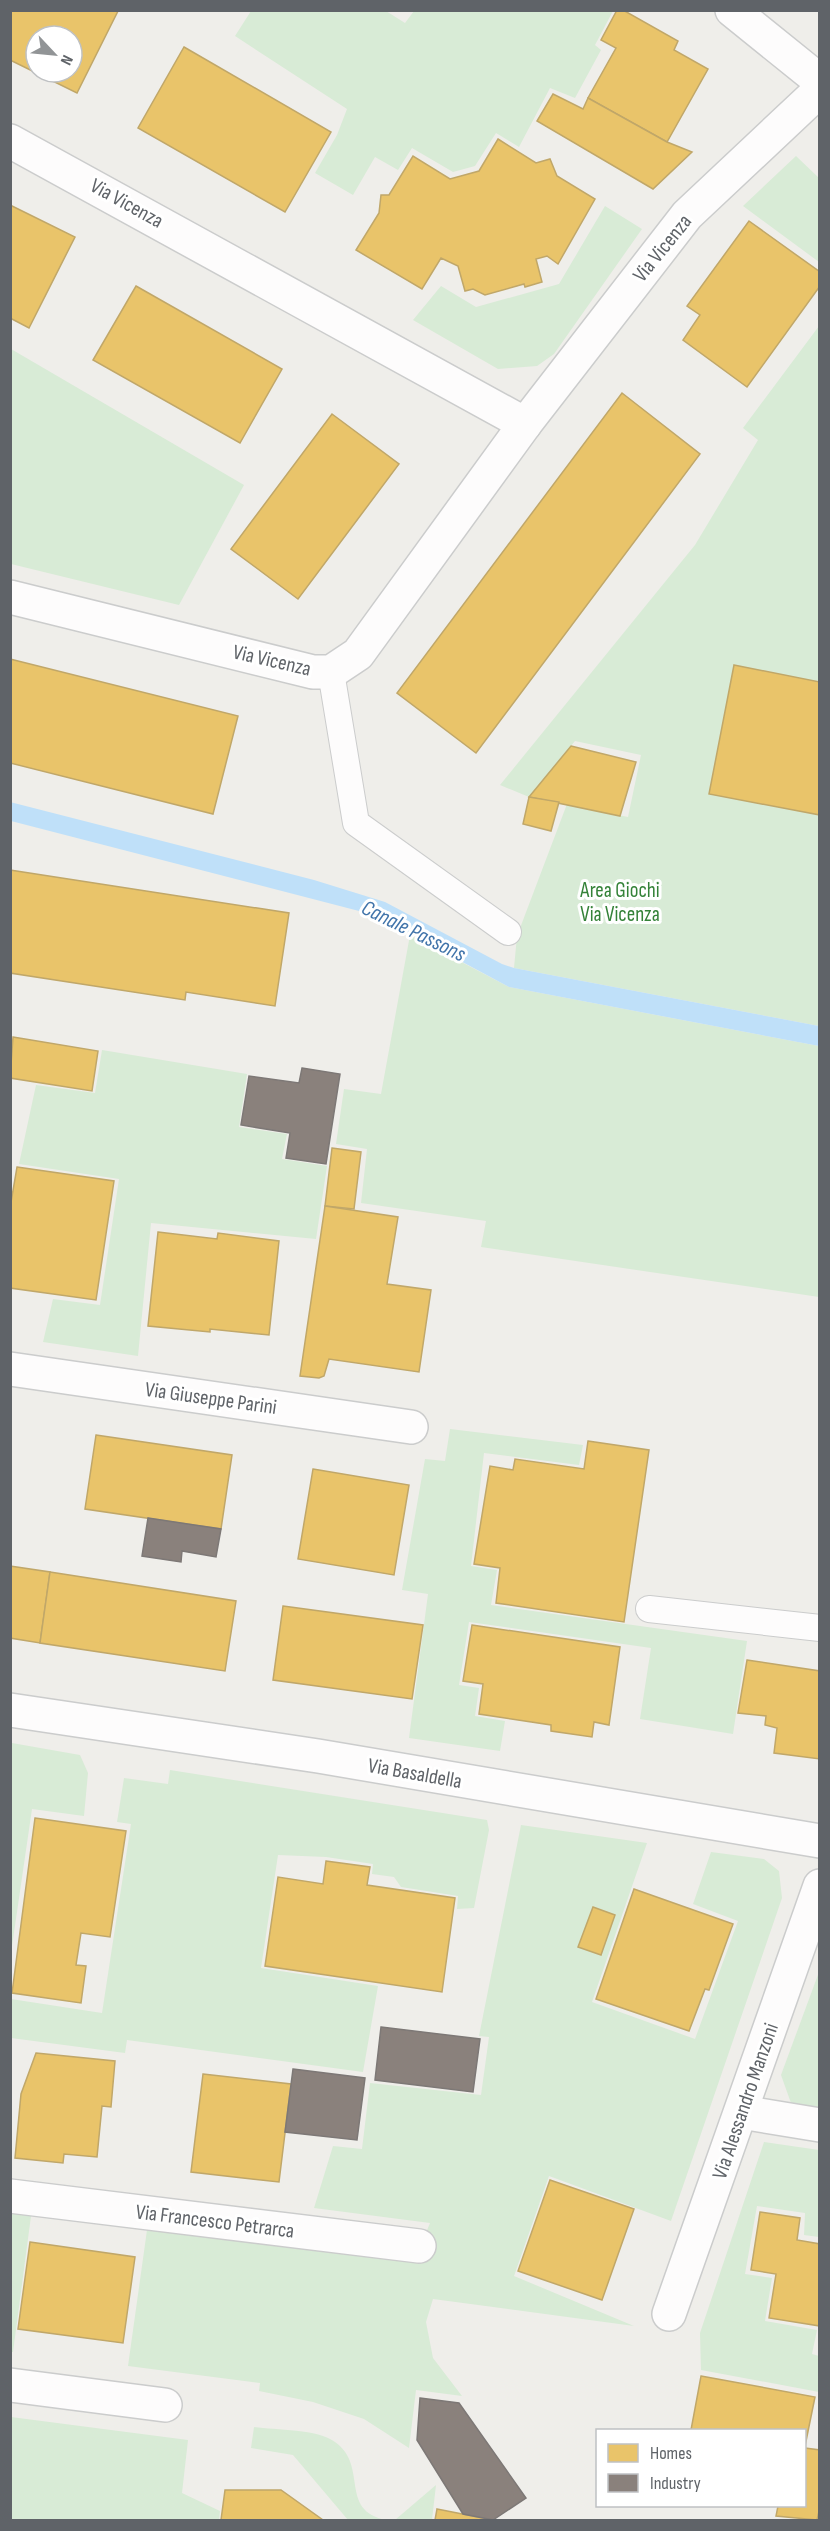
<svg xmlns="http://www.w3.org/2000/svg" width="830" height="2531" font-family="'Sofia Sans Condensed',sans-serif">
	<style>
		.green { fill: #d8ebd6 }
		.water { fill: #bfe0f9 }
		.homes { fill: #e9c46a; stroke: #c0a769; stroke-width: 1.5; fill-rule: evenodd }
		.industry { fill: #8a817c; stroke: #7d7876; stroke-width: 1.5 }
		.lines { fill: none; stroke-linecap: round; stroke-linejoin: round }
		.service-casing { stroke: #cbcccc; stroke-width: 28 }
		.minor-casing { stroke: #cbcccc; stroke-width: 36 }
		.tertiary-casing { stroke: #cbcccc; stroke-width: 36 }
		.service { stroke: #fdfcfc; stroke-width: 26 }
		.minor { stroke: #fdfcfc; stroke-width: 33 }
		.tertiary { stroke: #fdfcfc; stroke-width: 33 }
		.labels { text-anchor: middle; stroke-width: 6; stroke-linejoin: round; paint-order: stroke }
		.street-label { font-size: 21px; fill: #5f6368; stroke: #fff }
		.park-label { font-size: 21px; fill: #348238; stroke: #fff }
		.water-label { font-size: 22px; font-style: italic; fill: #4174aa; stroke: #fff }
	</style>
	<rect width="100%" height="100%" fill="#efeeea"/>
	<g class="green">
		<polygon points="251,11 386,11 405,23 414,11 613,11 595,45 601,50 575,98 550,88 519,147 496,133 475,166 453,172 412,148 398,170 375,157 353,195 315,173 337,135 347,109 235,36"/>
		<polygon points="796,156 819,178 819,262 743,206"/>
		<polygon points="605,206 642,229 554,354 537,366 498,369 413,320 441,286 476,307 559,284"/>
		<polygon points="819,326 819,1026 514,968 517,936 567,804 628,817 641,755 575,741 529,797 500,785 695,545 758,440 743,428"/>
		<polygon points="11,349 244,485 179,605 11,564"/>
		<polygon points="410,935 509,987 819,1046 819,1297 481,1247 486,1221 361,1203 367,1149 336,1144 344,1089 381,1094"/>
		<polygon points="102,1050 247,1074 239,1127 287,1134 282,1159 327,1166 316,1239 151,1223 138,1356 43,1342 53,1299 100,1305 119,1179 19,1164 36,1085 95,1093"/>
		<polygon points="450,1429 583,1445 579,1465 484,1453 471,1566 497,1570 491,1605 747,1641 733,1734 640,1719 651,1648 469,1622 459,1685 479,1688 475,1716 505,1721 500,1751 409,1738 428,1594 402,1590 425,1459 445,1461"/>
		<polygon points="12,1743 80,1755 88,1773 84,1816 32,1809 11,1953"/>
		<polygon points="170,1770 487,1820 489,1830 474,1908 457,1909 458,1896 401,1887 394,1877 372,1874 373,1864 326,1857 278,1855 261,1968 378,1986 363,2072 127,2040 125,2053 11,2038 11,1999 102,2013 131,1824 117,1822 124,1778 168,1784"/>
		<polygon points="521,1825 647,1843 592,2002 695,2039 738,1921 693,1904 711,1852 764,1859 779,1871 782,1898 671,2221 549,2176 514,2276 634,2326 433,2299 426,2322 433,2358 462,2396 416,2390 409,2448 364,2419 313,2402 259,2391 260,2383 128,2366 147,2230 414,2262 430,2223 314,2208 333,2146 362,2149 370,2083 481,2095 489,2037 479,2036"/>
		<polygon points="819,1972 819,2114 791,2103 781,2075"/>
		<polygon points="764,2142 819,2150 819,2237 804,2235 805,2213 757,2206 745,2274 772,2278 765,2321 817,2330 812,2354 819,2356 819,2392 701,2370 700,2333"/>
		<polygon points="11,2213 31,2216 13,2352 10,2352"/>
		<polygon points="11,2417 188,2440 182,2493 220,2511 219,2520 11,2520"/>
		<path d="M254,2427C276,2430 318,2429 335,2442C369,2466 338,2510 386,2520H348L293,2455L251,2448Z"/>
		<polygon points="436,2485 432,2520 395,2520"/>
	</g>
	<polygon class="water" points="10,802 314,880 385,902 502,964 514,968 819,1026 819,1046 509,987 386,921 359,911 11,821"/>
	<g class="homes">
		<path d="M10,10H116L118,11L77,93L10,60ZM36,36H72V72H36Z"/>
		<polygon points="617,10 623,10 678,41 674,50 708,69 667,142 588,98 616,48 601,40"/>
		<polygon points="184,47 331,132 285,212 138,128"/>
		<polygon points="553,94 583,109 588,98 667,142 692,152 653,189 537,121"/>
		<polygon points="498,139 536,163 550,159 557,176 595,199 558,264 547,256 536,259 542,282 525,287 524,284 485,295 473,289 465,291 458,266 441,258 422,289 356,250 379,213 381,195 389,195 413,156 450,179 479,171"/>
		<polygon points="10,205 75,237 29,328 10,318"/>
		<polygon points="749,221 820,272 820,286 747,387 683,340 700,315 687,306"/>
		<polygon points="136,286 282,369 240,443 93,360"/>
		<polygon points="622,393 700,454 476,753 397,693"/>
		<polygon points="332,414 399,464 298,599 231,549"/>
		<polygon points="10,659 238,716 213,814 10,763"/>
		<polygon points="734,665 820,682 820,815 709,794"/>
		<polygon points="571,746 636,762 620,816 529,797"/>
		<polygon points="529,797 559,802 551,831 523,824"/>
		<polygon points="10,870 289,913 275,1006 186,992 185,1000 10,973"/>
		<polygon points="13,1037 98,1051 92,1091 10,1078"/>
		<polygon points="332,1148 361,1152 354,1209 325,1206"/>
		<polygon points="17,1167 114,1181 96,1300 10,1288 10,1208"/>
		<polygon points="325,1206 398,1217 387,1284 431,1290 419,1372 329,1359 324,1376 319,1378 300,1376"/>
		<polygon points="158,1232 217,1239 218,1233 279,1241 269,1335 210,1329 210,1332 148,1326"/>
		<polygon points="96,1435 232,1455 221,1529 85,1509"/>
		<polygon points="588,1441 649,1450 624,1622 496,1603 500,1568 474,1564 490,1466 513,1470 515,1459 584,1469"/>
		<polygon points="313,1469 409,1485 394,1575 298,1559"/>
		<polygon points="10,1566 50,1572 40,1643 10,1638"/>
		<polygon points="50,1572 236,1601 225,1671 40,1643"/>
		<polygon points="283,1606 423,1625 412,1699 273,1680"/>
		<polygon points="472,1625 620,1647 609,1725 594,1722 592,1737 551,1731 551,1725 479,1714 483,1684 463,1681"/>
		<polygon points="747,1660 820,1671 820,1759 774,1753 777,1728 765,1725 766,1716 738,1713"/>
		<polygon points="35,1818 126,1831 110,1937 81,1933 76,1965 86,1966 81,2003 12,1993"/>
		<polygon points="326,1861 370,1867 367,1885 455,1898 442,1992 265,1966 278,1877 323,1884"/>
		<polygon points="634,1889 733,1924 709,1990 705,1989 689,2031 596,1999"/>
		<polygon points="593,1907 615,1915 601,1955 578,1947"/>
		<polygon points="36,2053 115,2061 111,2107 102,2106 97,2157 64,2154 63,2163 15,2158 21,2094"/>
		<polygon points="203,2074 291,2084 279,2182 191,2172"/>
		<polygon points="550,2180 634,2209 602,2300 518,2271"/>
		<polygon points="760,2212 800,2218 797,2240 820,2244 820,2326 769,2318 776,2274 751,2270"/>
		<polygon points="30,2242 135,2257 123,2343 18,2329"/>
		<polygon points="701,2376 815,2397 804,2451 804,2430 691,2430"/>
		<polygon points="805,2448 820,2450 820,2507 817,2520 776,2516 778,2506 804,2506"/>
		<polygon points="225,2490 281,2490 323,2520 221,2520"/>
		<polygon points="437,2509 493,2520 435,2520"/>
	</g>
	<g class="industry">
		<polygon points="302,1068 340,1074 326,1164 286,1158 290,1133 241,1125 249,1076 299,1083"/>
		<polygon points="148,1518 221,1529 216,1557 182,1551 181,1562 142,1556"/>
		<polygon points="381,2027 480,2039 473,2092 375,2080"/>
		<polygon points="293,2069 365,2078 357,2140 285,2132"/>
		<polygon points="420,2398 459,2403 526,2498 493,2520 463,2514 417,2440"/>
	</g>
	<g class="lines">
		<defs>
			<g id="service">
				<polyline points="331,672 356,823 508,932"/>
				<polyline points="649,1609 820,1628"/>
			</g>
			<g id="minor">
				<polyline points="10,141 525,424"/>
				<polyline points="10,597 313,672 331,672 358,654 525,424 687,215 820,90"/>
				<polyline points="10,1369 411,1427"/>
				<polyline points="10,1710 318,1756 820,1841"/>
				<polyline points="741,2112 820,2125"/>
				<polyline points="10,2196 419,2246"/>
				<polyline points="669,2314 820,1886"/>
				<polyline points="10,2385 165,2405"/>
			</g>
			<polyline id="tertiary" points="732,10 820,81"/>
		</defs>
		<use href="#service" class="service-casing"/>
		<use href="#minor" class="minor-casing"/>
		<use href="#tertiary" class="tertiary-casing"/>
		<use href="#service" class="service"/>
		<use href="#minor" class="minor"/>
		<use href="#tertiary" class="tertiary"/>
	</g>
	<g class="labels">
		<g class="street-label">
			<text transform="translate(127 203) rotate(29)" y="7">Via Vicenza</text>
			<text transform="translate(662 248) rotate(-51)" y="7">Via Vicenza</text>
			<text transform="translate(272 660) rotate(13)" y="7">Via Vicenza</text>
			<text transform="translate(211 1398) rotate(8)" y="7">Via Giuseppe Parini</text>
			<text transform="translate(415 1773) rotate(10)" y="7">Via Basaldella</text>
			<text transform="translate(745 2101) rotate(-71)" y="7">Via Alessandro Manzoni</text>
			<text transform="translate(215 2221) rotate(7)" y="7">Via Francesco Petrarca</text>
		</g>
		<g class="park-label">
			<text x="620" y="897">Area Giochi<tspan x="620" dy="24">Via Vicenza</tspan></text>
		</g>
		<g class="water-label">
			<text transform="translate(414 930) rotate(26)" y="8">Canale Passons</text>
		</g>
	</g>
	<rect width="830" height="2531" fill="none" stroke="#5f6368" stroke-width="24"/>
	<rect x="596" y="2429" width="210" height="78" fill="#ffffff" stroke="#bfc1c3" stroke-width="1.5"/>
	<rect x="608" y="2444" width="30" height="18" fill="#e9c46a" stroke="#bfc1c3" stroke-width="1.5"/>
	<text x="650" y="2459" font-size="18" fill="#5f6368">Homes</text>
	<rect x="608" y="2474" width="30" height="18" fill="#8a817c" stroke="#bfc1c3" stroke-width="1.5"/>
	<text x="650" y="2489" font-size="18" fill="#5f6368">Industry</text>
	<g transform="translate(54 54) rotate(116)"><circle r="28" fill="#ffffff" stroke="#bfc1c3" stroke-width="1.5"/>
	<path d="M0-4.5L10 22L0 15L-10 22Z" fill="#919496"/>
	<text y="-9" font-size="16" font-weight="bold" text-anchor="middle" fill="#5f6368">N</text>
	</g>
</svg>
